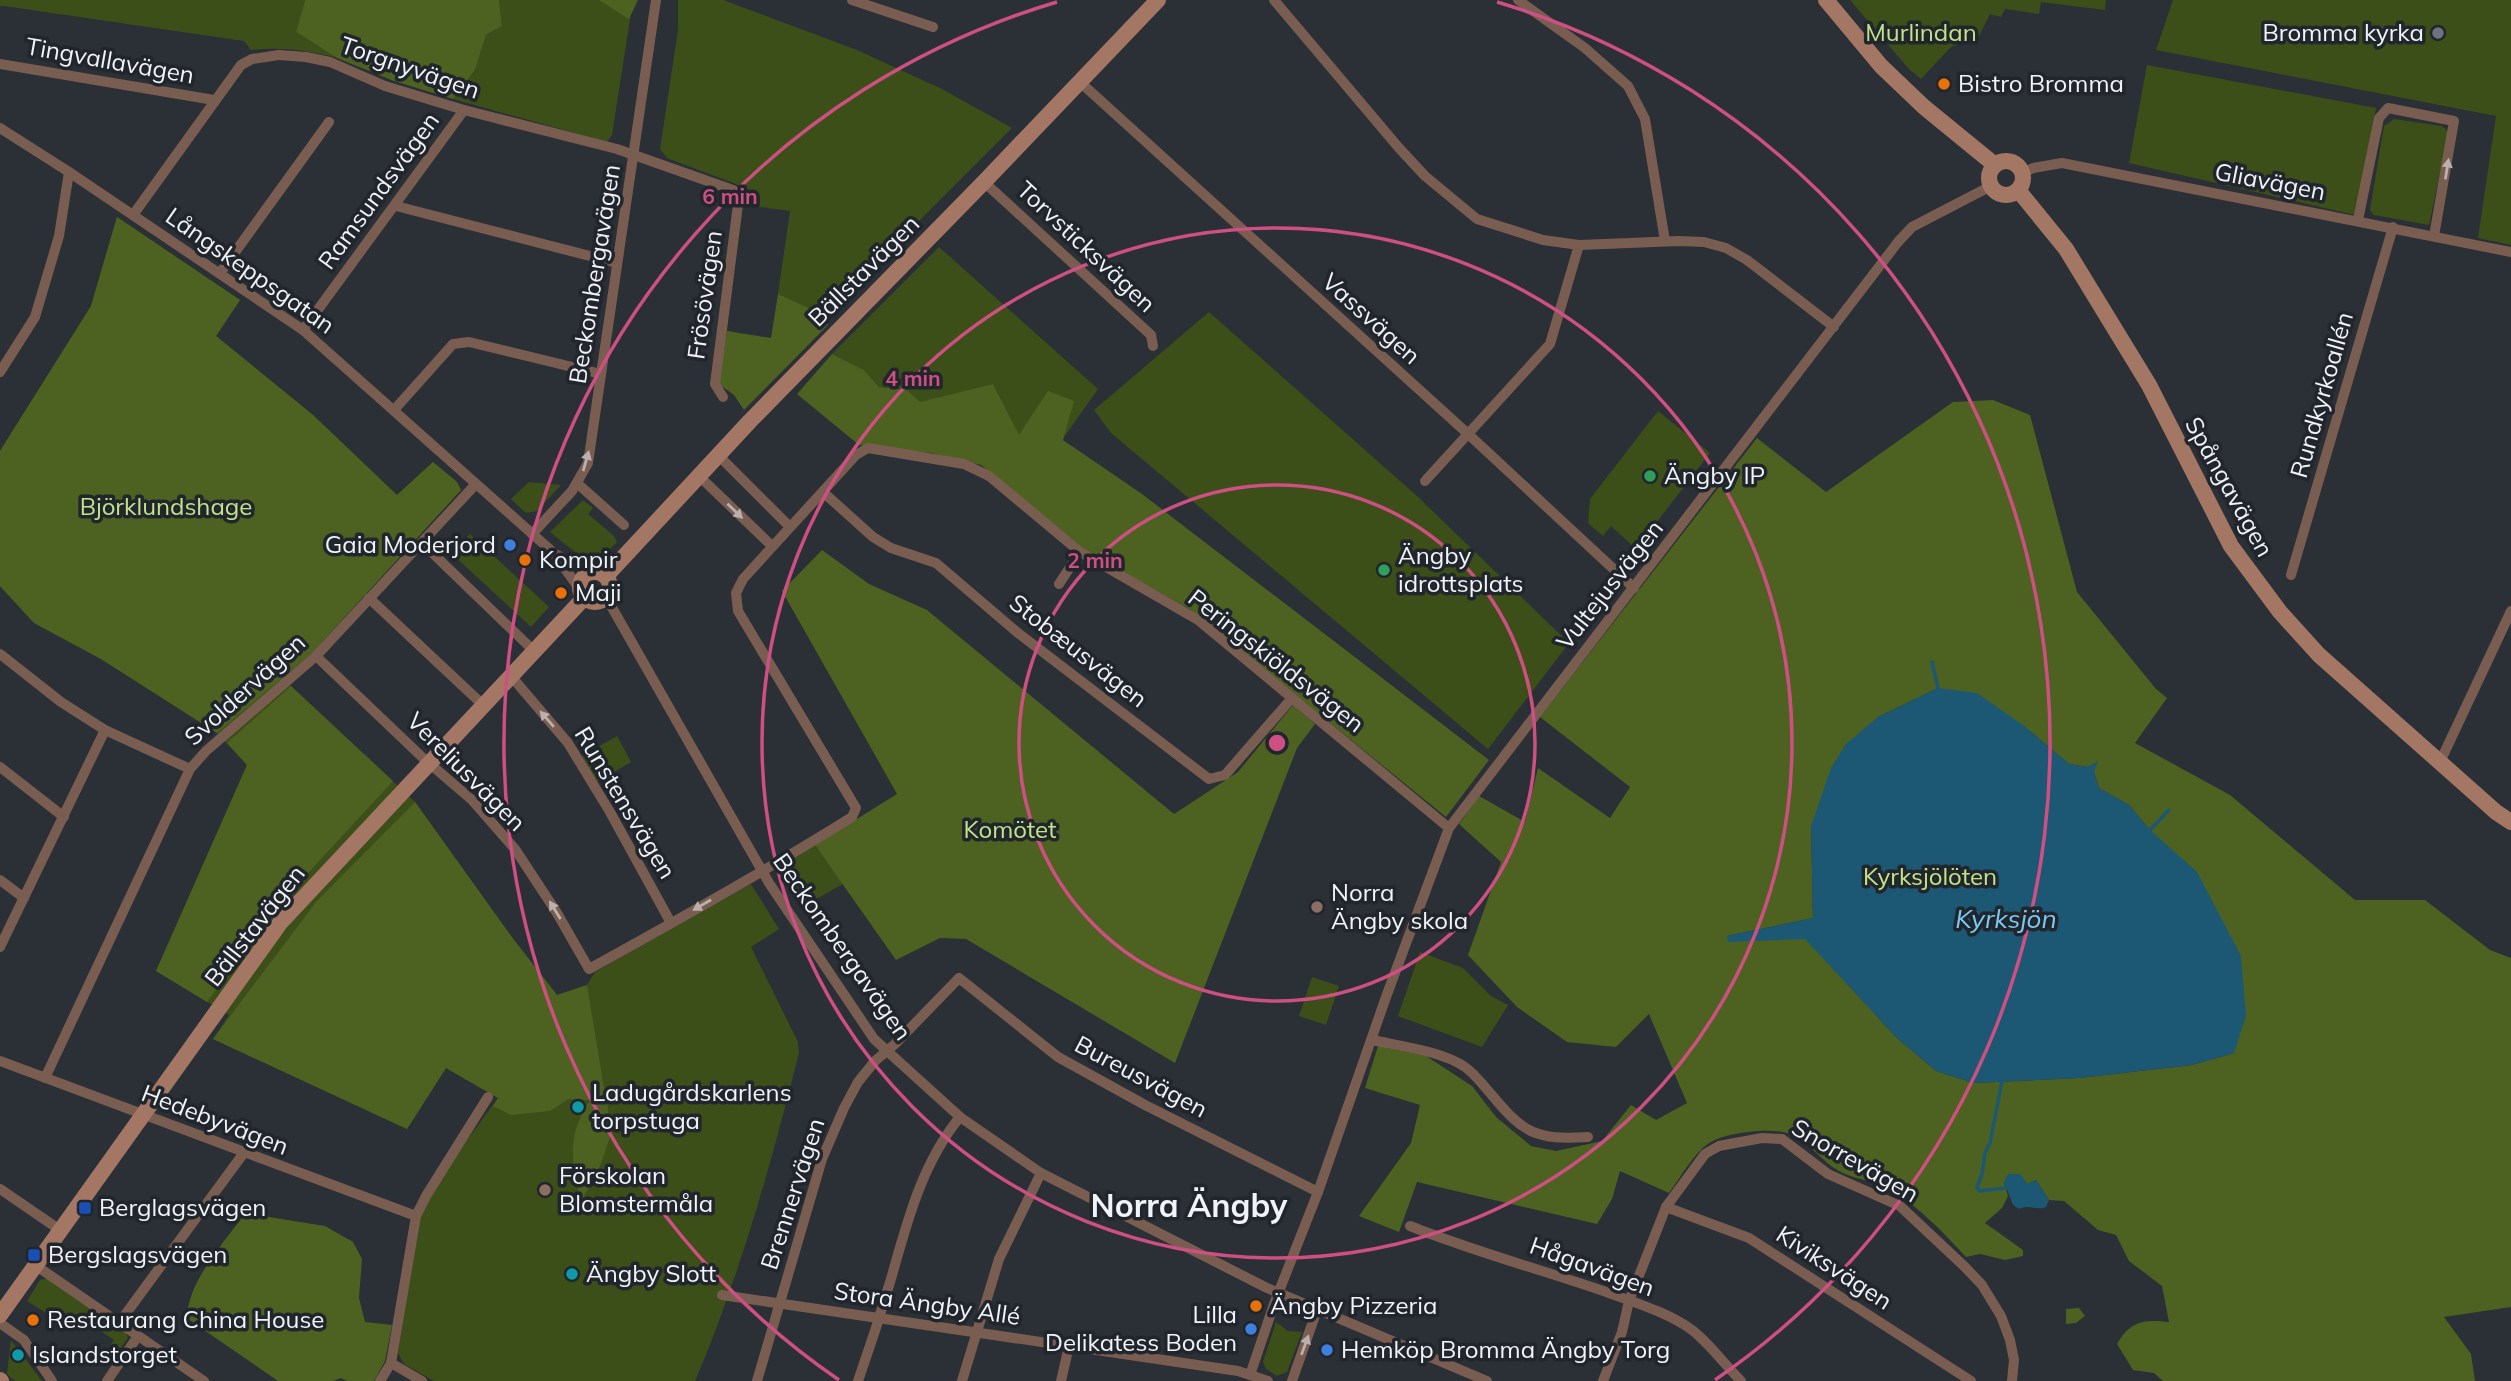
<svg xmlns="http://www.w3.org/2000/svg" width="2511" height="1381" font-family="Mulish,sans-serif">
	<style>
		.green { fill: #3d4f18 }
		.forest { fill: #4d6221; fill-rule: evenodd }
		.water { fill: #1c5873 }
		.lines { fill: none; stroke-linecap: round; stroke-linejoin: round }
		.stream { stroke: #1c5873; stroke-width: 3.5 }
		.street { stroke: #7a5d51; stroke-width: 10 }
		.secondary { stroke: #a47764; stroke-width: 16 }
		.oneway { fill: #bbb0ad }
		.ring { fill: none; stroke: #ce4f82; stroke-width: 3.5 }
		.worship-dot { fill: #6b7280; stroke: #21252c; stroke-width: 2.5 }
		.food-dot { fill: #e8710a; stroke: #21252c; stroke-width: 2.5 }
		.leisure-dot { fill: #2e9e5b; stroke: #21252c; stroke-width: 2.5 }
		.shop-dot { fill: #3f7fe0; stroke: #21252c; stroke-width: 2.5 }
		.education-dot { fill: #8d6e63; stroke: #21252c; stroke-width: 2.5 }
		.culture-dot { fill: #0f9aa8; stroke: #21252c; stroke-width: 2.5 }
		.transit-dot { fill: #1a4fb4; stroke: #21252c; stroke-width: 2.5 }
		.labels { text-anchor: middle; stroke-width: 7; stroke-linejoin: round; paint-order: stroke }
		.park-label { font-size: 24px; fill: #c2e387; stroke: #21252c }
		.poi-label { font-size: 24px; fill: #f0f3f8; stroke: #21252c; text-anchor: start }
		.street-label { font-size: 24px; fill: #f0f3f8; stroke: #21252c }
		.water-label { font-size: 26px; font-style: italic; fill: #79caf3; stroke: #21252c }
		.district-label { font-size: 32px; font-weight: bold; fill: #f0f3f8; stroke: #21252c }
		.centre { fill: #ce4f82; stroke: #21252c; stroke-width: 3.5 }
		.ring-label { font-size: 21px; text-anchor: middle; font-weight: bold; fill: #ce4f82; stroke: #21252c; stroke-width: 7; stroke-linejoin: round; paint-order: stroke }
	</style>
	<rect width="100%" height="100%" fill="#2b2f36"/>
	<g class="green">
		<path d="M0,0H305L296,32L337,58C307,50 282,47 251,50L244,41L4,6H0Z"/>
		<polygon points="499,0 633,0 612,135 607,142 453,99 475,70 486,35 502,26"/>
		<polygon points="678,0 723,0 857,50 942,89 1012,128 825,315 778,294 790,211 746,205 746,191 736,184 667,158 660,149 678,30"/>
		<polygon points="1850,0 2106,0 2105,10 2041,2 2039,14 2005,9 2001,17 1990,14 1979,36 1951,47 1921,79 1909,69"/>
		<polygon points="2173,0 2511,0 2511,245 2478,238 2496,116 2156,50"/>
		<polygon points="2147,65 2376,108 2355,215 2129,163"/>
		<polygon points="2394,119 2441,126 2446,129 2448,135 2429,225 2374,215 2370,210 2384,126"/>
		<path d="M117,217L240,300L216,336L313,415L397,495L433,462L457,482L461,490L283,679L415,802L514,940L557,995L587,985L595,972L751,884L779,929L751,947L798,1042L799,1053C771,1164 740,1276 695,1381H434L404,1364L398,1353L419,1217L454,1158L498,1098L446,1068L407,1129L213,1039L229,1015L156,971L247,765L217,733L101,659L34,623L0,586V451L91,306Z"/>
		<polygon points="939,247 1098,389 1062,440 1019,436 993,384 920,403 907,390 879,387 864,370 832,354"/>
		<polygon points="1209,312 1417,496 1569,643 1488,749 1111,433 1094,410"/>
		<polygon points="1658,411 1710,453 1636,549 1611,526 1603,536 1588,523 1590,499"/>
		<polygon points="529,482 561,485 537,511 526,513 511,499"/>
		<path d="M583,500L593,508L588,514L614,536L617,542C608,551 599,563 586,561L550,532Z"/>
		<polygon points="470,534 549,607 531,627 451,553"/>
		<polygon points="617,736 631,762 597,782 582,756"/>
		<polygon points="815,845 843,884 802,907 780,871 781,867"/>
		<polygon points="1420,952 1463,968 1491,996 1508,1005 1482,1047 1398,1016"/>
		<polygon points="1312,977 1339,986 1326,1025 1299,1016"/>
		<polygon points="43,1279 49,1279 126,1333 128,1338 115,1355 110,1351 110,1346 114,1340 89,1323 82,1332 68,1327 27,1301 40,1280"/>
		<polygon points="1276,1322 1288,1331 1302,1332 1287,1372 1277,1376 1266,1369 1263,1362"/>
		<polygon points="11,1340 42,1381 15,1381 7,1374"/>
	</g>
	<g class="forest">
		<polygon points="305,0 499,0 502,26 486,35 475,70 453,99 394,81 337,58 296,32"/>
		<polygon points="599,0 638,0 629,19"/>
		<polygon points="117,217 240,300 216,336 313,415 397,495 433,462 457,482 461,490 312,653 217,733 101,659 34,623 0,586 0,451 91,306"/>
		<polygon points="778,294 825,315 828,325 744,410 734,395 719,384 727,331 771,338"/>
		<polygon points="832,354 864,370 879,387 907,390 920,402 993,384 1019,435 1048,391 1074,401 1063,440 1142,494 1489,760 1446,817 1191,610 1084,550 981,465 932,453 859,445 797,394"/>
		<path d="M1993,400L2030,415L2077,592L2156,689L2167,698L2135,743L2230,795L2355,900H2425L2490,950L2511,958V1307L2444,1317L2471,1354L2475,1381H2163L2154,1373L2133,1370L2117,1344C2130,1321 2144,1319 2169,1322L2162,1286L2129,1261L2116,1235L2098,1230L2064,1201L2049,1200L2036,1180L2028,1184L2004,1182L2008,1196L2002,1208L1985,1223L2023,1250V1256L2005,1260L1980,1254L1966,1257C1942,1231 1913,1200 1880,1185C1867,1180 1852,1178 1839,1171C1822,1162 1811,1144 1793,1135C1775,1126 1726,1132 1709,1143C1692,1155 1681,1177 1669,1193L1620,1171L1612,1199L1597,1224L1417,1182L1399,1232L1359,1216L1411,1143L1420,1105L1365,1088L1378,1046L1426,1056L1472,1086L1496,1117L1531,1146L1556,1151L1602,1141L1631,1105L1656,1120L1687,1103L1649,1014L1616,1047L1567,1042L1517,1007L1468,955L1501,862L1459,824L1479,796L1525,822L1538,768L1610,818L1630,787L1540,717L1757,438L1826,492L1953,402ZM1938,688L2024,726L2069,764L2087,767L2094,772L2099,788L2129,805L2150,830L2234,1053L2192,1065L2079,1078L1974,1083L1936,1071L1896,1037L1805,938L1727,936L1813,918L1811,826L1878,717Z"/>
		<polygon points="822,550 869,584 927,610 1174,814 1238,772 1293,705 1315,724 1297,748 1175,1063 966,939 940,938 896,960 815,845 897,794 782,591"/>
		<polygon points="291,686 393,781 272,912 207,1002 156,971 247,765 227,743"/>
		<polygon points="415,802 514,940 557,995 587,985 605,1094 588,1100 568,1099 550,1111 511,1115 493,1106 498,1098 446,1068 407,1129 213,1039 316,902"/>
		<path d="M607,1098L610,1137L600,1166L581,1202C572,1164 566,1139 588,1103Z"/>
		<path d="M249,1208L269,1217L325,1226L353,1242L362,1259L359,1298L365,1322L392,1325L385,1361L374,1381H347L341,1378L333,1381H278L188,1319C184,1284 229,1237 249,1208Z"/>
		<polygon points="2079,1308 2085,1316 2076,1323 2066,1324 2066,1309"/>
	</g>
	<g class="water">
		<polygon points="1938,688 1977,693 2024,726 2069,764 2087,767 2098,761 2094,772 2099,788 2129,805 2150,830 2197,872 2241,956 2246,1016 2234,1053 2192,1065 2079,1078 1974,1083 1936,1071 1896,1037 1805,939 1728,942 1727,936 1813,918 1811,826 1831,768 1846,744 1878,717"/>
		<path d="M2008,1174H2020L2028,1184L2036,1180L2049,1200L2046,1207C2036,1211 2030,1204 2019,1209L2013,1205L2004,1182Z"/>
	</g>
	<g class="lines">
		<g class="stream">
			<polyline points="1932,662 1938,688"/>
			<polyline points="2150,830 2169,810"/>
			<polyline points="2002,1081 1990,1143 1985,1153 1982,1174 1977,1187 1980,1191 2006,1188"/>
		</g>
		<g class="street">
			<polyline points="852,0 933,27"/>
			<polyline points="1274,0 1399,148 1425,176 1477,219 1543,240 1579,245 1679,241 1704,242 1726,248 1747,260 1834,327"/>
			<polyline points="1518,0 1585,48 1628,86 1645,119 1665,241"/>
			<polyline points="0,64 214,100"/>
			<polyline points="1080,82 1467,433 1634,588"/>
			<polyline points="0,128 69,172 303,330 555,554 591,573"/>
			<polyline points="2023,173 2033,168 2062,163 2511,252"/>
			<polyline points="984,182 1151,335 1153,346"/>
			<polyline points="396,206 617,263"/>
			<polyline points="133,215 241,65 252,59 279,55 306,57 330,62 385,86 464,110 617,149 733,190 739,197 715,384 723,397"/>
			<polyline points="2358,220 2379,118 2388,108 2454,121 2434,236"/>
			<polyline points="220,273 329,122"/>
			<polyline points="303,330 464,110"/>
			<polyline points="0,372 35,317 59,236 69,172"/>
			<polyline points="394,410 453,344 469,342 601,374"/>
			<polyline points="718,455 789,526"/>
			<polyline points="699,476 771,545"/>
			<polyline points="1425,481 1550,344 1579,245"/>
			<polyline points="578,484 624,525"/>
			<polyline points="823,492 873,537 891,548 936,563 1018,633 1209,779 1225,775 1292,698"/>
			<polyline points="532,534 572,491 588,463 656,0"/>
			<polyline points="422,543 534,651"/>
			<polyline points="556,556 581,591"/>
			<polyline points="2291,575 2393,227"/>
			<polyline points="1059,584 1080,552"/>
			<polyline points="606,597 769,883 874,1039 960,1117 1041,1173 1267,1288 1487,1381"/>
			<polyline points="369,598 483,705"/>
			<polyline points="0,654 61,702 105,730 190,769"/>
			<path d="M316,656L422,757L472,800L515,849L557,913L589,969C678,920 766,871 852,817L856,808L738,611L736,593L743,579L856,455L868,448L964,464L989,476L1080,552L1198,620L1449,828"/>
			<polyline points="511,676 568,743 610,812 671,923"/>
			<polyline points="2440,762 2511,611"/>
			<polyline points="0,767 64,817"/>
			<polyline points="0,880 24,898"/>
			<polyline points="0,947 105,730"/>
			<path d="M1372,1040C1399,1046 1442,1051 1465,1067C1475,1074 1483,1085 1491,1094C1524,1134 1536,1140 1588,1137"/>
			<polyline points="0,1061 416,1216"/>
			<polyline points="45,1078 190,769 206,751 316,656 475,485"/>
			<polyline points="0,1189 60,1230"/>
			<polyline points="1666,1207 1749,1238 1971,1381"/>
			<path d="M1410,1226C1475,1252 1543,1270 1609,1293C1636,1303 1669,1313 1692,1330C1710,1344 1725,1365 1741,1381"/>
			<polyline points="35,1265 204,1381"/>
			<polyline points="722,1295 1238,1371 1268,1381"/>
			<polyline points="0,1323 24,1340 52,1381"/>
			<polyline points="119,1323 243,1154"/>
			<polyline points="391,1363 422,1381"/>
			<polyline points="1250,1375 1274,1304 1318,1192 1386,997 1449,828 1898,242 1912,227 1991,186"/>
			<polyline points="107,1381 138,1336"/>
			<polyline points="380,1381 391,1363 416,1216 426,1196 488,1097"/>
			<polyline points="757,1381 822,1159 844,1108 858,1082 875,1061 895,1044 959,978 1058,1057 1145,1105 1318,1192"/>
			<path d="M858,1381C870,1347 881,1313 891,1279C907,1222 922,1163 960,1117"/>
			<polyline points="962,1381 999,1259 1041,1173"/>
			<polyline points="1061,1381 1069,1346"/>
			<polyline points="1292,1381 1317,1310"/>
			<polyline points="1603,1381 1622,1332 1629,1301 1666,1207 1705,1154 1719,1146 1762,1138 1782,1139 1828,1174 1900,1206 1965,1267 1982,1285 2001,1316 2010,1340 2014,1360 2012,1381"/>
		</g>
		<g class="secondary">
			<polyline points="1826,0 1881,66 1924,107 1995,165"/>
			<circle cx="2006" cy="178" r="17"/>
			<polyline points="2018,190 2066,249 2149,385 2231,546 2280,612 2319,655 2496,812 2511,822"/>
			<circle cx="595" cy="587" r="15"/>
			<polyline points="606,576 750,421 984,182 1158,0"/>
			<polyline points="0,1315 280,923 584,598"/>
			<polyline points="0,1380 1,1381"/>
		</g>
	</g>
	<defs><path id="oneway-solid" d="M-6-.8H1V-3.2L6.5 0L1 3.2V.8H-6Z" transform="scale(1.75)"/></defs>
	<g class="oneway">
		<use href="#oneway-solid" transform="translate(2447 169) rotate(-81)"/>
		<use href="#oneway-solid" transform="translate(586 461) rotate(-74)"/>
		<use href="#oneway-solid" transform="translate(735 511) rotate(44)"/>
		<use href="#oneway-solid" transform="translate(547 719) rotate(-131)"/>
		<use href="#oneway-solid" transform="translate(702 905) rotate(150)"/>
		<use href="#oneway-solid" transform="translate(555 910) rotate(-122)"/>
		<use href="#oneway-solid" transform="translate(1305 1345) rotate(-70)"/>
	</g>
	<g class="ring">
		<circle cx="1277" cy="743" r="258"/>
		<circle cx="1277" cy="743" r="515"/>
		<path d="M839 1380A773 773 0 0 1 1057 2M1497 2A773 773 0 0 1 1715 1380"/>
	</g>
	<circle class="worship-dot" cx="2438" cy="33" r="7"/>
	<g class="food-dot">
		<circle cx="1944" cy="84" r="7"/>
		<circle cx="525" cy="560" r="7"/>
		<circle cx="561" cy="593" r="7"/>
		<circle cx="1256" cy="1306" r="7"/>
		<circle cx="33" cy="1320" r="7"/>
	</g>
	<g class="leisure-dot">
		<circle cx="1650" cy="476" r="7"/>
		<circle cx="1384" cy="570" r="7"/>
	</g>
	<g class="shop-dot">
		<circle cx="510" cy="545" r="7"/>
		<circle cx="1251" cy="1329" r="7"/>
		<circle cx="1327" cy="1350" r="7"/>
	</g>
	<g class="education-dot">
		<circle cx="1317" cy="907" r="7"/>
		<circle cx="545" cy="1190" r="7"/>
	</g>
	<g class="culture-dot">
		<circle cx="578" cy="1107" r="7"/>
		<circle cx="572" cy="1274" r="7"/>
		<circle cx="18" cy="1355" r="7"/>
	</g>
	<g class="transit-dot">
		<rect x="78" y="1201" width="14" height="14" rx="3.5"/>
		<rect x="27" y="1248" width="14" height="14" rx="3.5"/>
	</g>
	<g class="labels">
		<g class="park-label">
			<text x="1921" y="41">Murlindan</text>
			<text x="166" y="515">Björklundshage</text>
			<text x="1010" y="838">Komötet</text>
			<text x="1930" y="885">Kyrksjölöten</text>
		</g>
		<g class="poi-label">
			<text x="2424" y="41" text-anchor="end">Bromma kyrka</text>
			<text x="1958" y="92">Bistro Bromma</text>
			<text x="1664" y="484">Ängby IP</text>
			<text x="496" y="553" text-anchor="end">Gaia Moderjord</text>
			<text x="1398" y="564">Ängby<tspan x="1398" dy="28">idrottsplats</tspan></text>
			<text x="539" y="568">Kompir</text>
			<text x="575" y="601">Maji</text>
			<text x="1331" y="901">Norra<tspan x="1331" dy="28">Ängby skola</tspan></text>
			<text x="592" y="1101">Ladugårdskarlens<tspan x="592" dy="28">torpstuga</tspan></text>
			<text x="559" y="1184">Förskolan<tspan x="559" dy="28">Blomstermåla</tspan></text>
			<text x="99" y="1216">Berglagsvägen</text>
			<text x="48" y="1263">Bergslagsvägen</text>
			<text x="586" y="1282">Ängby Slott</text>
			<text x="1270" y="1314">Ängby Pizzeria</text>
			<text x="1237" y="1323" text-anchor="end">Lilla<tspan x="1237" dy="28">Delikatess Boden</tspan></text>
			<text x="47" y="1328">Restaurang China House</text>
			<text x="1341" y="1358">Hemköp Bromma Ängby Torg</text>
			<text x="32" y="1363">Islandstorget</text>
		</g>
		<g class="street-label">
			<text transform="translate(110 61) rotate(10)" y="8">Tingvallavägen</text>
			<text transform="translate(410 68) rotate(19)" y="8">Torgnyvägen</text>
			<text transform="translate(2270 182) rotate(11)" y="8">Gliavägen</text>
			<text transform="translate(379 191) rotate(-54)" y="8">Ramsundsvägen</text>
			<text transform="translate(1086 247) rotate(43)" y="8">Torvsticksvägen</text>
			<text transform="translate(250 271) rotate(35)" y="8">Långskeppsgatan</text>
			<text transform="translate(864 271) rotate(-45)" y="8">Bällstavägen</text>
			<text transform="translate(595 274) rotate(-81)" y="8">Beckombergavägen</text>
			<text transform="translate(705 295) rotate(-82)" y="8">Frösövägen</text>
			<text transform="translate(1371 319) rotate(42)" y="8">Vassvägen</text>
			<text transform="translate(2322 395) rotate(-74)" y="8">Rundkyrkoallén</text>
			<text transform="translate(2229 487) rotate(61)" y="8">Spångavägen</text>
			<text transform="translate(1610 585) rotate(-52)" y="8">Vultejusvägen</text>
			<text transform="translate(1078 651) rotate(38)" y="8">Stobæusvägen</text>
			<text transform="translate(1276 661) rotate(38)" y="8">Peringskiöldsvägen</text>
			<text transform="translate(245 690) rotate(-42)" y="8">Svoldervägen</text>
			<text transform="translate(466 772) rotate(45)" y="8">Vereliusvägen</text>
			<text transform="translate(625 803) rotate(59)" y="8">Runstensvägen</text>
			<text transform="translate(255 926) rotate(-52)" y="8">Bällstavägen</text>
			<text transform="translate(842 947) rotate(55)" y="8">Beckombergavägen</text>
			<text transform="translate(1141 1077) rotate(28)" y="8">Bureusvägen</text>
			<text transform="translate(215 1120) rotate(21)" y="8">Hedebyvägen</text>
			<text transform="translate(1855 1161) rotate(30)" y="8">Snorrevägen</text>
			<text transform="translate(793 1194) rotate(-72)" y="8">Brennervägen</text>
			<text transform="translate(1592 1267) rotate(20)" y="8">Hågavägen</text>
			<text transform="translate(1834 1268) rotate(33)" y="8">Kiviksvägen</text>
			<text transform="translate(927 1304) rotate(8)" y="8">Stora Ängby Allé</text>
		</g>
		<g class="water-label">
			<text x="2006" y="928">Kyrksjön</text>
		</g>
		<g class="district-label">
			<text x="1189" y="1217">Norra Ängby</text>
		</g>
	</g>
	<circle cx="1277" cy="743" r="10" class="centre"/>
	<g class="ring-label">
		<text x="730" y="204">6 min</text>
		<text x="913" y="386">4 min</text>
		<text x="1095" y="568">2 min</text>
	</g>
</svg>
